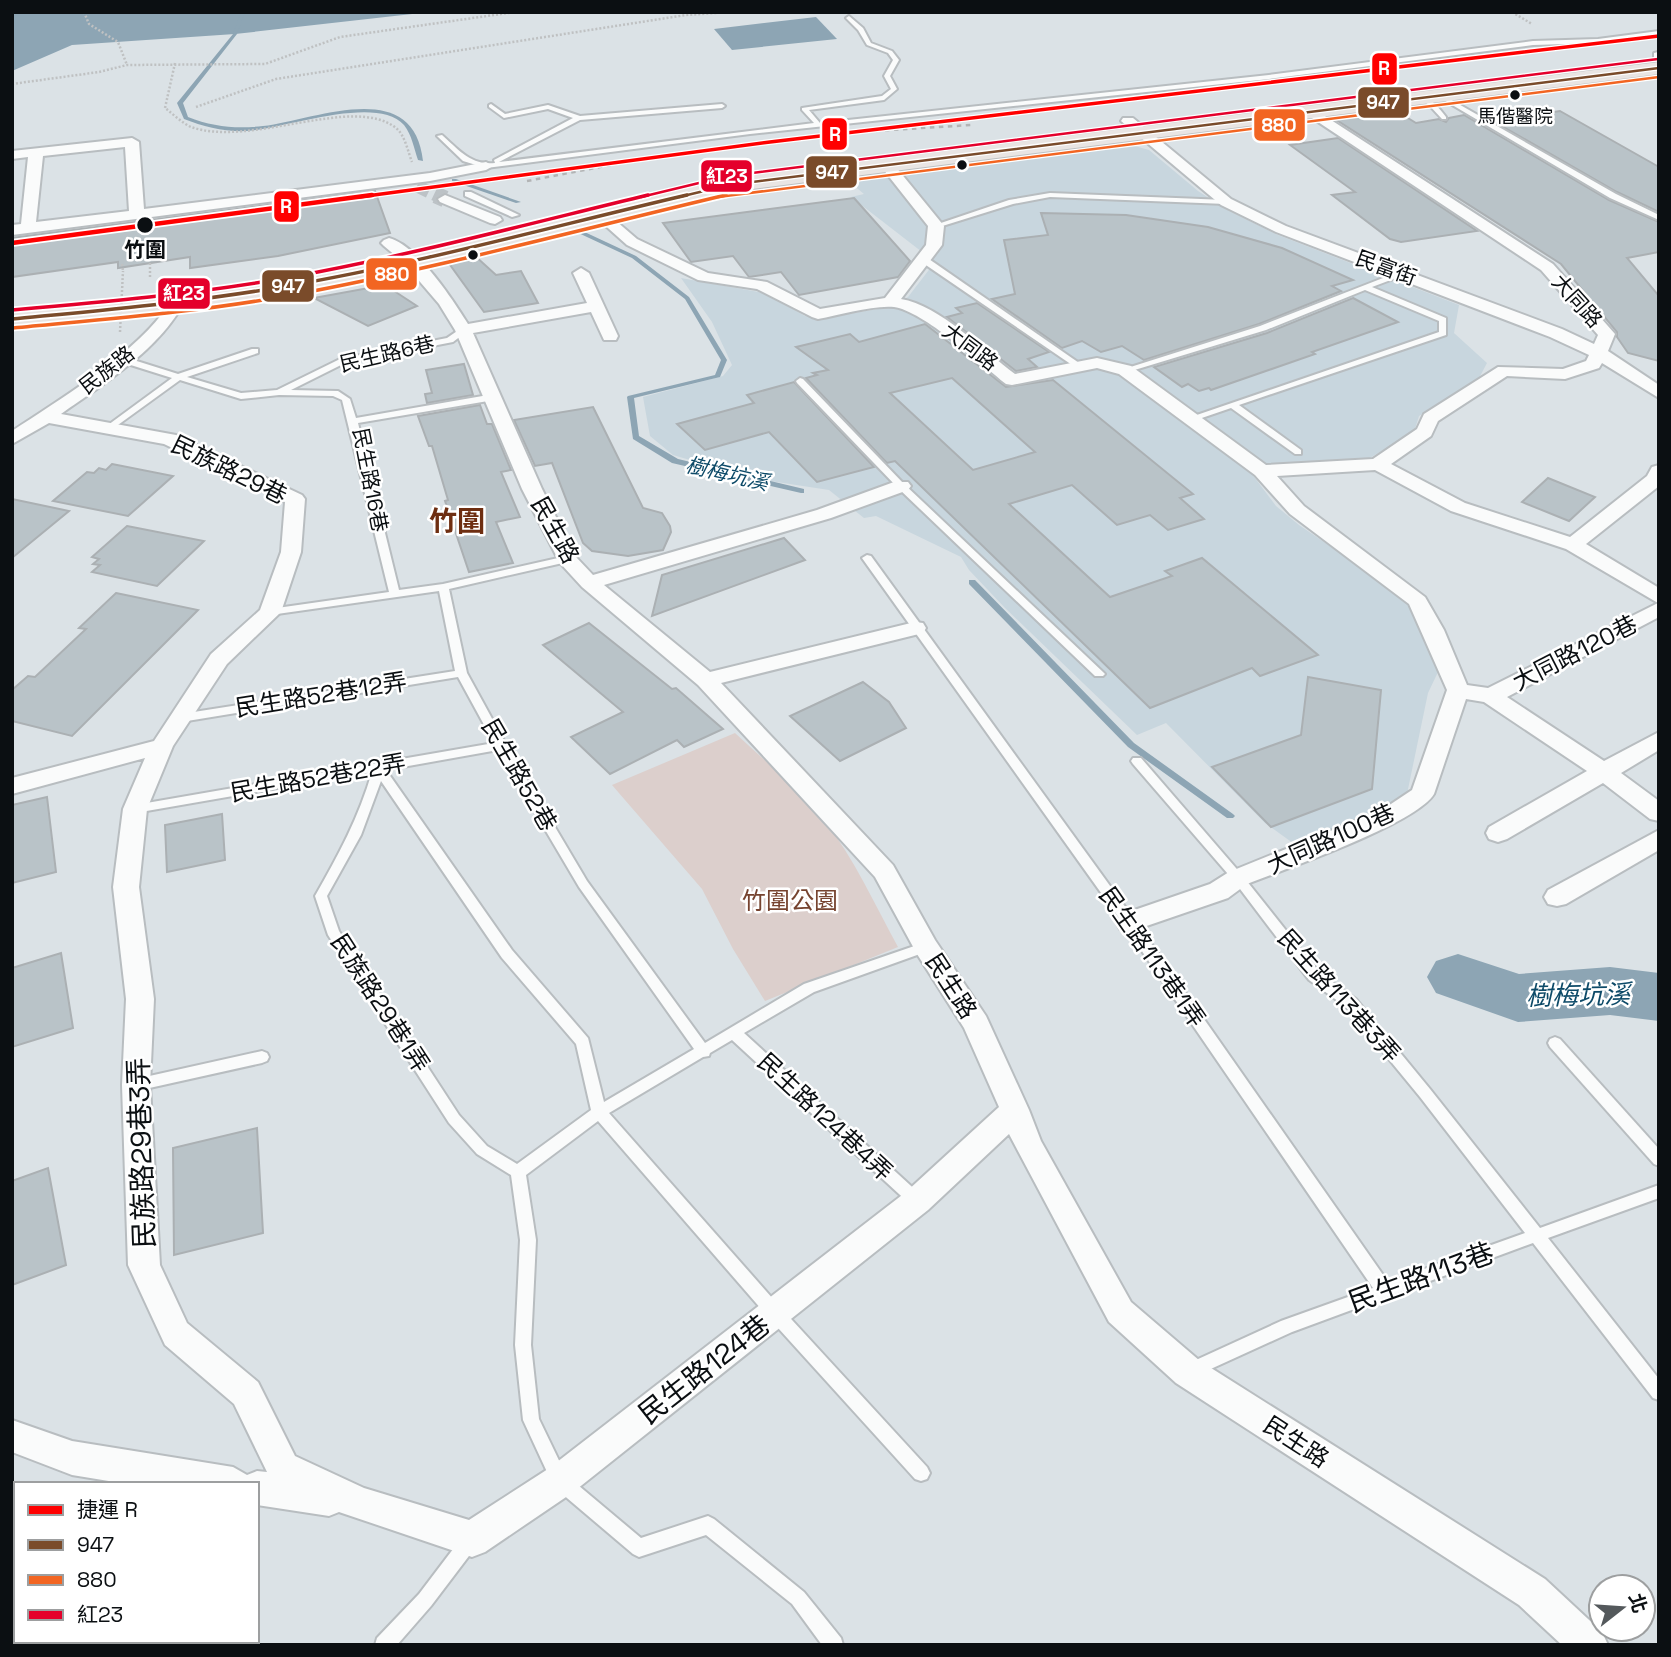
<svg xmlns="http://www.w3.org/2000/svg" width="1671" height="1657" font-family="'Space Grotesk','Noto Sans TC',sans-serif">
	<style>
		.built { fill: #c8d6de }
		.green { fill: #dccfcc }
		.water { fill: #8da5b4 }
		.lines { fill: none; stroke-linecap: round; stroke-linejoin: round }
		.stream { fill: #8da5b4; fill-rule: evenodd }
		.river { fill: #8da5b4; fill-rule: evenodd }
		.building { fill: #b9c3c8; stroke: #abb0b3; stroke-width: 2; fill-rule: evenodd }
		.street-tunnel-far1 { stroke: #bcc2c6; stroke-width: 13; stroke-dasharray: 13 6; stroke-linecap: butt }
		.street-tunnel { stroke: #bcc2c6; stroke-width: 17; stroke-dasharray: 17 8; stroke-linecap: butt }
		.lane-casing { stroke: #b8bdc0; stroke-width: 4 }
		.street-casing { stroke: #b8bdc0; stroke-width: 4 }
		.primary-casing { stroke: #bdc0c2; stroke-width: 4 }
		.path { stroke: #bfc1c2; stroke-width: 2.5; stroke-dasharray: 2 2; stroke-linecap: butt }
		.lane { fill: #fafbfb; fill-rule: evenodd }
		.street { fill: #fafbfb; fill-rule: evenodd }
		.primary { fill: #e9e5e3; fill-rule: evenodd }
		.rail { stroke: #b2b4b5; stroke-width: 2.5; stroke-dasharray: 4.5 4.5; stroke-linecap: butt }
		.path-bridge { stroke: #bfc1c2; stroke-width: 2.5; stroke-dasharray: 2 2; stroke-linecap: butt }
		.bus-1-far1-casing { stroke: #fff; stroke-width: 5 }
		.bus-1-casing { stroke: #fff; stroke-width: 7 }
		.bus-2-far1-casing { stroke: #fff; stroke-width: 5 }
		.bus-2-casing { stroke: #fff; stroke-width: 7 }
		.bus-3-far1-casing { stroke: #fff; stroke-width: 5 }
		.bus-3-casing { stroke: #fff; stroke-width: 7 }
		.bus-1-far1 { stroke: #7a4b2a; stroke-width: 2.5 }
		.bus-1 { stroke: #7a4b2a; stroke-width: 3.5 }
		.bus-2-far1 { stroke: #f26522; stroke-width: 2.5 }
		.bus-2 { stroke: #f26522; stroke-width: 3.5 }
		.bus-3-far1 { stroke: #e4002b; stroke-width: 2.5 }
		.bus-3 { stroke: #e4002b; stroke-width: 3.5 }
		.metro-1-far1-casing { stroke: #fff; stroke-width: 6 }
		.metro-1-casing { stroke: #fff; stroke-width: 8 }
		.metro-1-far1 { stroke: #f00; stroke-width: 3.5 }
		.metro-1 { stroke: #f00; stroke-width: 4.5 }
		.bus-dot { fill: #0b0f12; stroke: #fff; stroke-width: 2.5 }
		.labels { text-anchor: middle; stroke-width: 5; stroke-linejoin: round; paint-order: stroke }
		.far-bus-label { font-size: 19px; fill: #0b0f12; stroke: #fff }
		.far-stop-label { font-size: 21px; font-weight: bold; fill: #0b0f12; stroke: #fff }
		.far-street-label { font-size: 21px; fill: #0b0f12; stroke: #fff }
		.far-water-label { font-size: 21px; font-style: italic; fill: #0d4a68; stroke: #fff }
		.street-label { font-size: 24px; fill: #0b0f12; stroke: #fff }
		.park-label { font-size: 24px; fill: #76432f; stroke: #fff }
		.water-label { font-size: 26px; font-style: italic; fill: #0d4a68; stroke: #fff }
		.quarter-label { font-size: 28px; font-weight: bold; fill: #6e2e11; stroke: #fff }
		.near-street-label { font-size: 28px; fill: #0b0f12; stroke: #fff }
		.line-badge { stroke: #fff; stroke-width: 2.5 }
		.badge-label { font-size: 19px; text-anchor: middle; font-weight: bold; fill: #fff }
	</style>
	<rect width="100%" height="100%" fill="#dbe2e6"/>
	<polygon class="built" points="1124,143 1149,150 1198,191 1229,211 1278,235 1459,305 1454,333 1487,363 1477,382 1419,416 1414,432 1368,459 1272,465 1252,474 1276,506 1299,525 1390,587 1410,606 1438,672 1428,693 1407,794 1393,809 1297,846 1265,823 1166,723 1137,735 1005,608 969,570 961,557 876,516 864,518 829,490 751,478 673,455 650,436 643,397 723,376 732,365 712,322 681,278 764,293 805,316 824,318 890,307 908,297 935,262 851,197 864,194 846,179"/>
	<path class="green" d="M735,733C765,761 798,788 824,820C854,858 875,905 898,947L765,1001L733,949L702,889L612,785Z"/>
	<g class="water">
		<polygon points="12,12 430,12 235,34 72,45 12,71"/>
		<polygon points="816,17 837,39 732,50 714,29"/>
	</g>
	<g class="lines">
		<g class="stream">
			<path d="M241,12H245L237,34L183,103L188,117C213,127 237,129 263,126C315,120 414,75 423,161L418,160C414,149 412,135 404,125C376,94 285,129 247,131C225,132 204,127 184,119L177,103L233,34Z"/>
			<polygon points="452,179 456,179 521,202 516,203 452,181"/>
			<polygon points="572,228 576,228 636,256 689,297 727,360 720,377 634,398 639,436 678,459 804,489 804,493 801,493 672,463 633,439 627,397 628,396 715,375 721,360 685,299 632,258 572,230"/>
			<polygon points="969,580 975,580 1134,743 1233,814 1235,816 1233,818 1227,818 1128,747 969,584"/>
		</g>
		<polygon class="river" points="1458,954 1519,974 1610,967 1659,973 1659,1021 1610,1015 1518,1022 1436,993 1427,977 1436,961"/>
	</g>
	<g class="building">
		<polygon points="1395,110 1416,123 1439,119 1446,122 1449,118 1464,115 1609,200 1659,222 1659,252 1627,258 1659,296 1659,361 1628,353 1617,337 1617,332 1561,264 1335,119"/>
		<polygon points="1560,111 1659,167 1659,212 1617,192 1493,121"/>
		<polygon points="1338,138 1477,231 1401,242 1390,239 1332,195 1355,192 1290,145"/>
		<polygon points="375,191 390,233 278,256 190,268 190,257 118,268 118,262 12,277 12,238"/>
		<polygon points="854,198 910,261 898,277 799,295 781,272 749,277 733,256 691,262 663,223"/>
		<polygon points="1041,213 1126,215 1208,227 1282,248 1353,280 1332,286 1341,291 1259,324 1144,360 1122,346 1101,352 1082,341 1062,348 992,299 1015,294 1004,240 1048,235"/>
		<polygon points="474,255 496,275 521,271 538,303 484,312 448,262"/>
		<polygon points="385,285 417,306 368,326 314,298"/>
		<polygon points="1353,298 1398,322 1312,352 1315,354 1211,390 1209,388 1199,391 1188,384 1182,387 1154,367 1267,333"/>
		<polygon points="977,303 1049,352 1028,359 1037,367 1016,371 947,317 962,313 956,308"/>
		<path d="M925,324L1006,387L1053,380L1193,494L1180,498L1204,519L1168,530L1150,515L1117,525L1072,485L1009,504L1110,597L1172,576L1165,571L1202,558L1318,655L1260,676L1252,668L1150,708L895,461L887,463L806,378L817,375L813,373L828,370L796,347L850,334L859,342ZM952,378L1035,452L973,470L890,393Z"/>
		<polygon points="464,364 473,395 427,403 425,394 432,393 426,370"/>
		<polygon points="794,382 874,467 817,482 769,432 705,450 677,424 754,403 747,395"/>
		<polygon points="480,405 487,424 492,424 511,470 501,472 520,517 496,522 513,563 469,572 445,501 448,500 432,446 429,446 418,416"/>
		<polygon points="593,407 643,508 662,513 670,526 671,532 663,550 628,556 592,551 583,543 552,463 535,466 514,420"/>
		<polygon points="112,464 173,476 128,516 53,501 87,472 94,473 99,468 106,470"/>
		<polygon points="1548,478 1595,497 1569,521 1522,502"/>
		<polygon points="12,499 69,511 12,558"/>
		<polygon points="127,526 204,541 157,586 92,572 100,565 93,564 99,559 92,557"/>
		<polygon points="784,538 805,560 652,616 662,575"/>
		<polygon points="116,593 198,610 72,736 12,721 12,690 28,676 35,677 86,629 79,628"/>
		<polygon points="589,623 672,689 676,688 723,729 684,747 677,740 610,774 571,737 623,712 543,645"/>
		<polygon points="1308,677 1381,690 1372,789 1271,827 1212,767 1301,735"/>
		<polygon points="863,682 889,702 906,728 840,761 790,716"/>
		<polygon points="47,797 56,872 12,883 12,805"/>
		<polygon points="222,814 225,860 167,872 165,825"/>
		<polygon points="61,953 73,1028 12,1047 12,968"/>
		<polygon points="257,1128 263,1233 174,1255 173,1148"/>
		<polygon points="48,1168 66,1265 12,1285 12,1181"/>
	</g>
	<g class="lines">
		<polyline class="street-tunnel-far1" points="417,186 440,197"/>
		<polyline class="street-tunnel" points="436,195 445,199"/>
		<defs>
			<g id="lane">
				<path d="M849,16L863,28L871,43L892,51L899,60L890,76L897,89L884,100L809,110L820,123L1269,75L1533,41L1598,39L1659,31V35L1598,43L1533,45L1269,79L750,134L486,168L463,161L437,136L442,135C458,149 471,166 495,163L494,160L573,118L548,109L504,118L489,107V105L491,104L505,114L548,105L580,116L722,104L725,106L722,108L580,120L499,162L814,123L802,110V108L882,96L891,89L884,76L893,60L888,53L867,45L858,30L846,18Z"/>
				<polygon points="1437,94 1441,94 1616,194 1659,215 1659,220 1610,198 1437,96"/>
				<path d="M1419,96C1430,96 1439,108 1446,117V119H1442L1429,105L1419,98Z"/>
				<polygon points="465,192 471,192 519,215 512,217 465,196"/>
				<polygon points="1050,193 1226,200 1230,202 1226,204 1050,197 1013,204 936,228 932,226 1009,200"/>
				<polygon points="920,257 926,257 1082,365 1075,367 920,261"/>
				<polygon points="1401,271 1404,271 1404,275 1372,287 1446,318 1446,335 1239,405 1301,450 1301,454 1295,454 1231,408 1193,421 1188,418 1439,332 1439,321 1365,290 1266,330 1128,372 1121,370 1260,326"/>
				<path d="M463,327L466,328V332L453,342L345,363L291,390L338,391L350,399L356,418L494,394L498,397L494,400L358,423L399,590L443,584L567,556L572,559L567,562L449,589L467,673L507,746L587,881L705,1043L804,984L926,942L931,944L933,947L931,950L814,992L744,1033L922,1196L925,1201L922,1206L917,1208L912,1206L732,1040L710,1053L709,1056L703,1057L609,1113L781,1308L927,1467L930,1473L927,1479L921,1481L915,1479L769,1318L598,1121L526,1175L536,1240L531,1345L539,1419L566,1475L641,1538L708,1516L714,1519L804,1592L841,1638L843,1645H822L792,1604L706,1535L639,1557L633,1554L554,1487L523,1420L515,1345L520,1240L511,1175L477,1154L449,1123L328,935L315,896C338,856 359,817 372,772L135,813L129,809L135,805L494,743L458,677L181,722L177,721L175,718L181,714L455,671L439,591L270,615L265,612L270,609L389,592L342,400L333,396L279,395L241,399L180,380L111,430L106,427L108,425L172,378L118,361V357H124L178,374L252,349H258V353L187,377L241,393L277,390L340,359L447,338ZM498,750L579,887L694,1049L604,1102L588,1038L512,950L386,770ZM381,781L502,958L576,1044L591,1110L517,1164L487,1146L459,1115L339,931L327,896L361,835Z"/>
				<polygon points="800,378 803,379 904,484 1103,672 1105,674 1103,676 1095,676 898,488 797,383 796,381"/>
				<polygon points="867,555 871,556 1134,919 1388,1282 1525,1233 1420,1097 1346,1007 1309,980 1234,881 1133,764 1131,761 1133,758 1141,758 1242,875 1319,972 1356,999 1430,1089 1540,1228 1659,1185 1659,1198 1548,1238 1659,1379 1659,1400 1653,1398 1533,1243 1292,1332 1191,1378 1185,1375 1183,1370 1185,1365 1281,1321 1373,1288 1124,925 862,558"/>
				<polygon points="1555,1037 1560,1039 1659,1149 1659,1166 1654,1164 1550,1047 1548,1043 1550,1039"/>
				<polygon points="262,1051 267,1053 269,1057 267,1061 262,1063 136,1091 131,1089 129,1085 131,1081 136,1079"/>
				<polygon points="469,1533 475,1536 478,1542 475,1548 431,1606 397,1645 375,1645 377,1638 419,1594 463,1536"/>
			</g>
			<g id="street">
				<polygon points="1658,52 1659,60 1654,59 1654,53"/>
				<path d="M1311,107L1553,264L1615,334L1608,351L1659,385V398L1602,363L1599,368L1565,379L1507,376L1438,421L1431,436L1391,464L1465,503L1570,537L1647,476L1652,467L1659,465V486L1586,544L1659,588V617L1507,697L1604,761L1659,732V750L1621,773L1659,801V821L1650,819L1603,783L1507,839L1498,842L1489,839L1486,833L1489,827L1587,771L1484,702L1466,699L1434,794C1416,824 1285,869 1247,884L1228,898L1129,932L1120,929L1116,922L1120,915L1210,884L1229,872L1382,810L1412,790L1447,690L1409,604L1290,514L1255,475L1119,374L1097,368L1012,385L1006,384C981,364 923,311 894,307C873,305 840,315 818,319L812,317L757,289L698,280L627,245L590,212L592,209H602L637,239L708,273L767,282L820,309L885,298L926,245L928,226L879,164L881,161H891L944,226L942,245L901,299C939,305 984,351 1015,374L1097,358L1131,366L1266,465L1373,459L1417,429L1424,414L1498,367L1563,369L1586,361L1589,355L1550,337L1276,232L1221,205L1121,121L1123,118H1133L1231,199L1286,226L1562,329L1594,344L1598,335L1541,270L1306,114L1304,111ZM1375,470L1451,511L1566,549L1658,603L1488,688L1467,685L1444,630L1425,597L1304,506L1277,476Z"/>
				<path d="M132,138L139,142L144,209L430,173L486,162L493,166L486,170L430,181L12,235V225L21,224L28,157L12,159V151ZM125,147L129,211L36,222L43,156Z"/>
				<polygon points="445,195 500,217 502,220 495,224 490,223 440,202 438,199"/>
				<path d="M389,238C417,245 453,300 468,324L587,303L573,273L581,268L589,273L618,336L616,340H604L591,312L473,333L542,489L576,557L593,575L817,510L894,482H908L911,486L908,490L831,518L604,585L710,672L915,622L923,623L926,628L923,633L721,683L893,865L935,940L986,1016L1029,1110L1041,1141L1131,1302L1200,1361L1545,1579L1602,1632L1608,1645H1562L1519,1605L1176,1383L1109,1322L1009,1134L928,1210L572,1493L485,1552L472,1557L339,1512L329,1516L257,1505V1484H127L72,1475L12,1452V1420L72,1441L233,1467L247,1475L257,1471L267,1472L234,1404L165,1345L128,1265L122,1085L126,999L113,887L123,809L145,758L12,794V778L154,741L211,654L260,610L281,552L285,502L164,444L49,423L12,444V431C59,400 128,358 162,314C170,303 171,291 177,280L183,278L191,283C177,339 106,382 61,414L176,435L302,495L305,499L301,552L281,612L227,664L173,746L147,809L139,887L154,999L150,1085L160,1265L187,1323L258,1382L295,1456L364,1488L469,1520L548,1469L906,1192L999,1107L964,1028L917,954L875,877L698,685L582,587L560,563L522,489L455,330L439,304L403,262L384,246L381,243L384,240Z"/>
				<polygon points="1659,830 1659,850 1566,904 1557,906 1548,904 1544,897 1548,890"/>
			</g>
			<polygon id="primary" points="1659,62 1659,74 729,192 377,276 288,294 170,312 12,327 12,311 170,297 288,279 377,261 729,178"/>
		</defs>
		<use href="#lane" class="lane-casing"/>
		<use href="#street" class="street-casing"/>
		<use href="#primary" class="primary-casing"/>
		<g class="path">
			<polyline points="84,12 89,24 118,42 127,65"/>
			<polyline points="1512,12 1532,24"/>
			<path d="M175,63L165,108C173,114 182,123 191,127C251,148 353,94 396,128C405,135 408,152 412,162"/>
			<polyline points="12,84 99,72 127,65 265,64 340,37 515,12"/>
			<polyline points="196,107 276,79 686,15 730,12"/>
			<polyline points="150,263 150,277"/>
			<polyline points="122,264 123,271"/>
		</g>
		<use href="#lane" class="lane"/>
		<use href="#street" class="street"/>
		<use href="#primary" class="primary"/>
		<g class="rail">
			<polyline points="858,132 971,125"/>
			<polyline points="527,181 621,163"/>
		</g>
		<polyline class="path-bridge" points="120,332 123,271"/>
		<defs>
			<polyline id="bus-1-far1" points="679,197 729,185 1659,68"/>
			<path id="bus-1" d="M12,319C104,310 196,302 287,286C421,263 554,226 687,195"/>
			<polyline id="bus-2-far1" points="718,197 1659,77"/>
			<path id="bus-2" d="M13,328C106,319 200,312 292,295C438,268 582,229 726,195"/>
			<polyline id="bus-3-far1" points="641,197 728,176 1658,59"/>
			<path id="bus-3" d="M12,310C104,302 195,294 286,278C408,256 528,224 648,195"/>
		</defs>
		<use href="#bus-1-far1" class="bus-1-far1-casing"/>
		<use href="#bus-1" class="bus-1-casing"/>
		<use href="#bus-2-far1" class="bus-2-far1-casing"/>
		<use href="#bus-2" class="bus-2-casing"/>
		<use href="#bus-3-far1" class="bus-3-far1-casing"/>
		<use href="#bus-3" class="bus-3-casing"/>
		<use href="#bus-1-far1" class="bus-1-far1"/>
		<use href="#bus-1" class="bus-1"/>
		<use href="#bus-2-far1" class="bus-2-far1"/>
		<use href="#bus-2" class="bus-2"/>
		<use href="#bus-3-far1" class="bus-3-far1"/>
		<use href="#bus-3" class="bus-3"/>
		<defs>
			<polyline id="metro-1-far1" points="359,197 770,142 1659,36"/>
			<polyline id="metro-1" points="12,243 372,195"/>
		</defs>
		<use href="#metro-1-far1" class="metro-1-far1-casing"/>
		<use href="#metro-1" class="metro-1-casing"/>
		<use href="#metro-1-far1" class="metro-1-far1"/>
		<use href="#metro-1" class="metro-1"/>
	</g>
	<g class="bus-dot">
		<circle cx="1515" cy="95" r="6"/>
		<circle cx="962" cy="165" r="6"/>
		<circle cx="145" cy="225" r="9"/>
		<circle cx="473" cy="255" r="6"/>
	</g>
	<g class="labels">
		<g class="far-bus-label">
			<text x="1515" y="123">馬偕醫院</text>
		</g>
		<g class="far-stop-label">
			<text x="145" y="257">竹圍</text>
		</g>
		<g class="far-street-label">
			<text transform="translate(1386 268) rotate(20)" y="7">民富街</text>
			<text transform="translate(1577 301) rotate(48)" y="7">大同路</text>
			<text transform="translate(970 347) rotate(37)" y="7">大同路</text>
			<text transform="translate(387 354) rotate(-13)" y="7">民生路6巷</text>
			<text transform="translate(107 370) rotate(-38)" y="7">民族路</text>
			<text transform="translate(370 480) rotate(79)" y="7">民生路16巷</text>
		</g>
		<g class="far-water-label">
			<text transform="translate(727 474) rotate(13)" y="7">樹梅坑溪</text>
		</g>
		<g class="street-label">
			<text transform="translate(229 470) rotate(26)" y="8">民族路29巷</text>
			<text transform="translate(555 530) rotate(61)" y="8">民生路</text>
			<text transform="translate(1575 653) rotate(-27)" y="8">大同路120巷</text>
			<text transform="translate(321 695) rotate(-9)" y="8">民生路52巷12弄</text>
			<text transform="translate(519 775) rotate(60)" y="8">民生路52巷</text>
			<text transform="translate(318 778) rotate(-10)" y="8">民生路52巷22弄</text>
			<text transform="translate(1331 839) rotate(-24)" y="8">大同路100巷</text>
			<text transform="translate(1152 957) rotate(55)" y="8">民生路113巷1弄</text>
			<text transform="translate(951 986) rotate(57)" y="8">民生路</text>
			<text transform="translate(1339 996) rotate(48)" y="8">民生路113巷3弄</text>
			<text transform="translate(380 1003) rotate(57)" y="8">民族路29巷1弄</text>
			<text transform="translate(825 1117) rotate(43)" y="8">民生路124巷4弄</text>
			<text transform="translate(1296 1442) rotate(33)" y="8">民生路</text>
		</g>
		<g class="park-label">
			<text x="790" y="909">竹圍公園</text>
		</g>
		<g class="water-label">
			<text transform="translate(1578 995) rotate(-1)" y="9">樹梅坑溪</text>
		</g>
		<g class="quarter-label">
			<text x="457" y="531">竹圍</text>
		</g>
		<g class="near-street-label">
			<text transform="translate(141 1153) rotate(-92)" y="10">民族路29巷3弄</text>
			<text transform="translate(1421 1277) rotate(-20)" y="10">民生路113巷</text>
			<text transform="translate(704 1369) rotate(-38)" y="10">民生路124巷</text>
		</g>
	</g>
	<g class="line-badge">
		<rect x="1371" y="52" width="27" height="34" rx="7" fill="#f00"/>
		<rect x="1357" y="86" width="53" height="33" rx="7" fill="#7a4b2a"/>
		<rect x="1253" y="108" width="53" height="34" rx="7" fill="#f26522"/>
		<rect x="821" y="117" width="27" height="34" rx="7" fill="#f00"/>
		<rect x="805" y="155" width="53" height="34" rx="7" fill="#7a4b2a"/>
		<rect x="700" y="159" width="53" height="34" rx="7" fill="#e4002b"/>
		<rect x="273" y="190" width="27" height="33" rx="7" fill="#f00"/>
		<rect x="365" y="257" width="53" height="34" rx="7" fill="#f26522"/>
		<rect x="261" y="269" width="54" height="34" rx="7" fill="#7a4b2a"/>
		<rect x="157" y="277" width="54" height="33" rx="7" fill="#e4002b"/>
	</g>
	<g class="badge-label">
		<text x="1384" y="75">R</text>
		<text x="1383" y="109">947</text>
		<text x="1279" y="132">880</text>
		<text x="835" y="141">R</text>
		<text x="832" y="179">947</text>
		<text x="727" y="183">紅23</text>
		<text x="286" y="213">R</text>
		<text x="392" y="281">880</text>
		<text x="288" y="293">947</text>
		<text x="184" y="300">紅23</text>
	</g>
	<rect width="1671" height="1657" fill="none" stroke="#0b0f12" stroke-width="28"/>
	<rect x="14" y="1482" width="245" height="161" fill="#ffffff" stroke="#9d9fa0" stroke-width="2"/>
	<rect x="28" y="1505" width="35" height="10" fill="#ff0000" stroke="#9d9fa0" stroke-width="2"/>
	<text x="77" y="1517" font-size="21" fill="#0b0f12">捷運 R</text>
	<rect x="28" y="1540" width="35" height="10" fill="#7a4b2a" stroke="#9d9fa0" stroke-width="2"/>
	<text x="77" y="1552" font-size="21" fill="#0b0f12">947</text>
	<rect x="28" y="1575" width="35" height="10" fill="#f26522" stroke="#9d9fa0" stroke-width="2"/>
	<text x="77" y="1587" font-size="21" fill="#0b0f12">880</text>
	<rect x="28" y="1610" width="35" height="10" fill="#e4002b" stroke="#9d9fa0" stroke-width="2"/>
	<text x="77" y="1622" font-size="21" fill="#0b0f12">紅23</text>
	<g transform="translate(1622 1608) rotate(73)"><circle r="33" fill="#ffffff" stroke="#9d9fa0" stroke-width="2"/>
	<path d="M0-5L12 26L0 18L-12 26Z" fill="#54595c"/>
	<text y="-10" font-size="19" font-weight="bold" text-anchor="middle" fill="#0b0f12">北</text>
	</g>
</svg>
